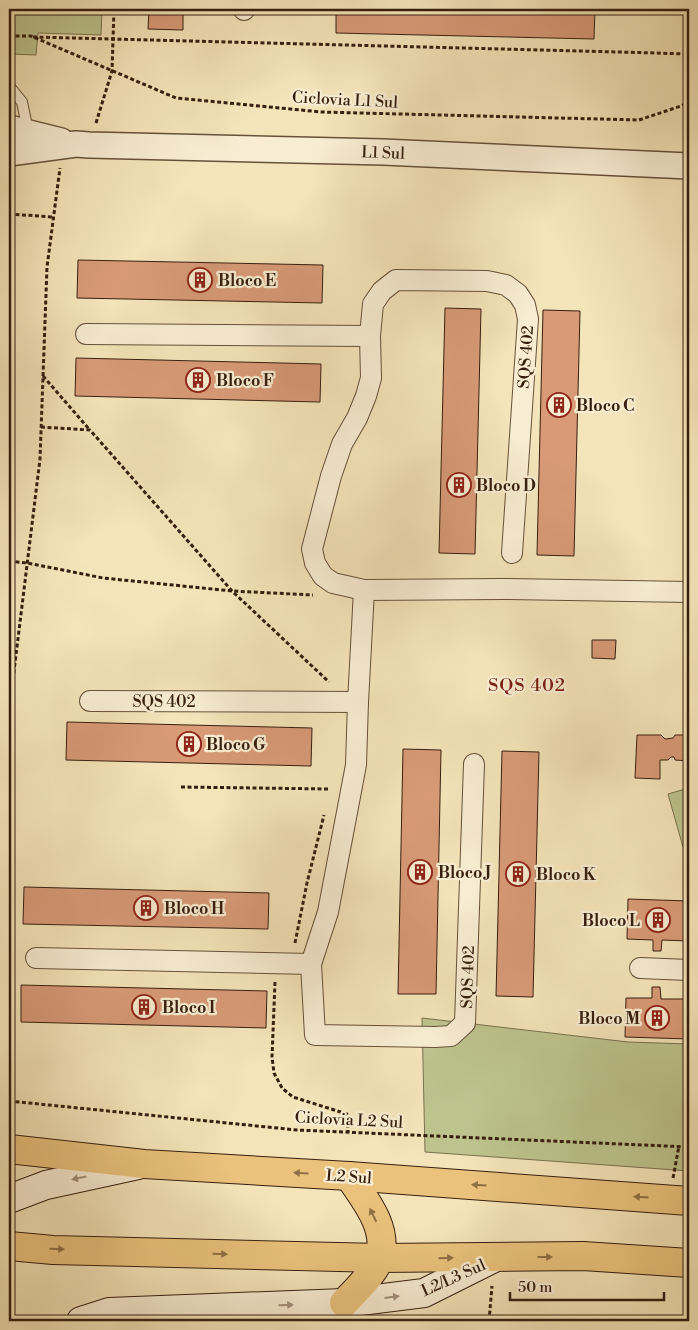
<svg xmlns="http://www.w3.org/2000/svg" width="698" height="1330" font-family="'Libre Bodoni',serif">
	<style>
		.green { fill: #bdc48e; stroke: #7a714e }
		.building { fill: #d89a77; stroke: #361e0f }
		.lines { fill: none; stroke-linecap: round; stroke-linejoin: round }
		.service-casing { stroke: #66503a; stroke-width: 12 }
		.minor-casing { stroke: #66503a; stroke-width: 22 }
		.tertiary-casing { stroke: #66503a; stroke-width: 28 }
		.secondary-casing { stroke: #361e0f; stroke-width: 30 }
		.primary-casing { stroke: #361e0f; stroke-width: 30 }
		.path { stroke: #361e0f; stroke-width: 3; stroke-dasharray: 4 2.5; stroke-linecap: butt }
		.service { stroke: #f8edd2; stroke-width: 10 }
		.minor { stroke: #f8edd2; stroke-width: 20 }
		.tertiary { stroke: #f8edd2; stroke-width: 25 }
		.secondary { stroke: #f8edd2; stroke-width: 28 }
		.primary { stroke: #eac27c; stroke-width: 28 }
		.oneway { fill: #907046 }
		.oneway2 { fill: #a1907a }
		.labels { text-anchor: middle; stroke-width: 4.5; stroke-linejoin: round; paint-order: stroke }
		.street-label { font-size: 16px; fill: #361e0f; stroke: #f8edd2 }
		.poi-label { font-size: 16px; font-weight: bold; fill: #361e0f; stroke: #f8edd2; text-anchor: start }
		.neighbourhood-label { font-size: 18px; letter-spacing: 1px; fill: #7a1f14; stroke: #f8edd2 }
	</style>
	<rect width="100%" height="100%" fill="#f4e4b9"/>
	<filter id="stains"><feTurbulence type="fractalNoise" baseFrequency=".004" numOctaves="4"/><feColorMatrix values="0 0 0 0 .2 0 0 0 0 .09 0 0 0 0 .02 0 0 0 .5 -.17"/></filter>
	<radialGradient id="worn" r=".72"><stop offset=".6" stop-color="#630" stop-opacity="0"/><stop offset="1" stop-color="#630" stop-opacity=".3"/></radialGradient>
	<g class="green">
		<polygon points="9,9 102,9 101,35 38,33 36,55 9,54"/>
		<polygon points="689,788 689,845 683,847 668,794"/>
		<polygon points="422,1018 628,1042 689,1044 689,1171 425,1152"/>
	</g>
	<g class="building">
		<polygon points="149,9 183,9 183,30 148,29"/>
		<polygon points="336,9 595,9 594,39 336,33"/>
		<polygon points="78,260 323,265 322,303 77,298"/>
		<polygon points="445,308 481,309 475,554 439,553"/>
		<polygon points="543,310 580,311 574,556 537,555"/>
		<polygon points="76,358 321,364 320,402 75,396"/>
		<polygon points="592,640 616,640 615,659 592,658"/>
		<polygon points="67,722 312,728 311,766 66,760"/>
		<polygon points="637,735 661,735 665,739 673,738 675,735 689,735 689,761 675,760 674,757 671,757 668,760 660,760 660,779 635,778"/>
		<polygon points="403,749 441,750 436,994 398,994"/>
		<polygon points="502,751 539,752 533,997 496,996"/>
		<polygon points="24,887 269,893 268,929 23,924"/>
		<polygon points="628,899 689,901 689,941 662,940 661,951 653,951 653,940 627,939"/>
		<polygon points="21,985 267,991 266,1028 21,1022"/>
		<polygon points="652,987 660,987 661,999 689,999 689,1039 625,1037 626,998 652,998"/>
	</g>
	<g class="lines">
		<defs>
			<polyline id="service" points="9,86 22,102 28,131"/>
			<g id="minor">
				<polyline points="244,10 244,9"/>
				<polyline points="86,334 370,336"/>
				<polyline points="512,553 528,319 525,305 518,294 506,285 487,281 396,280 382,291 373,304 370,336 371,378 366,396 357,418 342,444 331,476 312,549 315,563 323,576 333,583 364,590 503,589 689,592"/>
				<polyline points="364,590 358,702 356,765 328,912 311,964 315,1035 435,1037 451,1036 465,1023 474,764"/>
				<polyline points="90,701 358,702"/>
				<polyline points="36,958 311,964"/>
				<polyline points="640,968 689,970"/>
			</g>
			<g id="tertiary">
				<polyline points="9,128 61,141"/>
				<polyline points="9,153 76,144 89,145 383,152 689,166"/>
			</g>
			<g id="secondary">
				<polyline points="9,1199 46,1185 138,1165"/>
				<polyline points="81,1321 109,1312 344,1303 424,1293 496,1257"/>
			</g>
			<g id="primary">
				<polyline points="9,1149 144,1164 349,1176 689,1201"/>
				<polyline points="9,1246 53,1250 380,1258 583,1256 689,1263"/>
				<path d="M344,1303C355,1291 376,1272 380,1257C388,1227 365,1200 349,1176"/>
			</g>
		</defs>
		<use href="#service" class="service-casing"/>
		<use href="#minor" class="minor-casing"/>
		<use href="#tertiary" class="tertiary-casing"/>
		<use href="#secondary" class="secondary-casing"/>
		<use href="#primary" class="primary-casing"/>
		<g class="path">
			<polyline points="9,36 31,36 176,98 321,112 639,120 681,106 689,102"/>
			<polyline points="33,37 656,53 685,54 689,57"/>
			<polyline points="96,123 112,71 114,9"/>
			<polyline points="9,214 53,217"/>
			<polyline points="43,376 89,429"/>
			<polyline points="41,427 90,430 232,591 329,682"/>
			<polyline points="9,561 27,563 103,578 232,591 313,595"/>
			<polyline points="9,712 40,459 47,267 60,168"/>
			<polyline points="181,787 330,789"/>
			<polyline points="295,943 307,883 324,815"/>
			<polyline points="275,982 272,1057 274,1073 282,1088 293,1097 347,1114 348,1132"/>
			<polyline points="9,1101 297,1130 689,1147"/>
			<polyline points="673,1178 679,1146"/>
			<polyline points="489,1321 492,1286"/>
		</g>
		<use href="#service" class="service"/>
		<use href="#minor" class="minor"/>
		<use href="#tertiary" class="tertiary"/>
		<use href="#secondary" class="secondary"/>
		<use href="#primary" class="primary"/>
	</g>
	<defs><path id="oneway-solid" d="M-6-.8H1V-3.2L6.5 0L1 3.2V.8H-6Z" transform="scale(1.25)"/></defs>
	<g class="oneway">
		<use href="#oneway-solid" transform="translate(301 1173) rotate(-177)"/>
		<use href="#oneway-solid" transform="translate(479 1185) rotate(-176)"/>
		<use href="#oneway-solid" transform="translate(641 1197) rotate(-176)"/>
		<use href="#oneway-solid" transform="translate(373 1215) rotate(-116)"/>
		<use href="#oneway-solid" transform="translate(57 1249) rotate(2)"/>
		<use href="#oneway-solid" transform="translate(220 1254) rotate(2)"/>
		<use href="#oneway-solid" transform="translate(545 1257)"/>
		<use href="#oneway-solid" transform="translate(446 1258) rotate(-1)"/>
	</g>
	<g class="oneway2">
		<use href="#oneway-solid" transform="translate(79 1178) rotate(168)"/>
		<use href="#oneway-solid" transform="translate(392 1297) rotate(-7)"/>
		<use href="#oneway-solid" transform="translate(286 1305) rotate(-2)"/>
	</g>
	<defs>
		<symbol id="building-ring" viewBox="-11 -11 22 22"><circle r="9.5" fill="#f8edd2" stroke="#8f2418" stroke-width="1.5"/><path d="M-4-6H4V6H1V3H-1V6H-4ZM-2.5-4.3h1.7v1.8h-1.7ZM.8-4.3h1.7v1.8H.8ZM-2.5-1h1.7V.8h-1.7ZM.8-1h1.7V.8H.8Z" fill="#8f2418"/></symbol>
	</defs>
	<g fill-rule="evenodd">
		<use href="#building-ring" x="186" y="266" width="28" height="28"/>
		<use href="#building-ring" x="184" y="366" width="28" height="28"/>
		<use href="#building-ring" x="545" y="391" width="28" height="28"/>
		<use href="#building-ring" x="445" y="471" width="28" height="28"/>
		<use href="#building-ring" x="175" y="730" width="28" height="28"/>
		<use href="#building-ring" x="406" y="858" width="28" height="28"/>
		<use href="#building-ring" x="504" y="860" width="28" height="28"/>
		<use href="#building-ring" x="132" y="894" width="28" height="28"/>
		<use href="#building-ring" x="644" y="906" width="28" height="28"/>
		<use href="#building-ring" x="130" y="993" width="28" height="28"/>
		<use href="#building-ring" x="643" y="1004" width="28" height="28"/>
	</g>
	<g class="labels">
		<g class="street-label">
			<text transform="translate(345 99) rotate(3)" y="6">Ciclovia L1 Sul</text>
			<text transform="translate(383 152) rotate(2)" y="6">L1 Sul</text>
			<text transform="translate(525 357) rotate(-86)" y="6">SQS 402</text>
			<text x="164" y="707">SQS 402</text>
			<text transform="translate(467 977) rotate(-88)" y="6">SQS 402</text>
			<text transform="translate(349 1119) rotate(3)" y="6">Ciclovia L2 Sul</text>
			<text transform="translate(349 1176) rotate(4)" y="6">L2 Sul</text>
			<text transform="translate(453 1277) rotate(-24)" y="6">L2/L3 Sul</text>
		</g>
		<g class="poi-label">
			<text x="218" y="286">Bloco E</text>
			<text x="216" y="386">Bloco F</text>
			<text x="576" y="411">Bloco C</text>
			<text x="476" y="491">Bloco D</text>
			<text x="206" y="750">Bloco G</text>
			<text x="438" y="878">Bloco J</text>
			<text x="536" y="880">Bloco K</text>
			<text x="164" y="914">Bloco H</text>
			<text x="640" y="926" text-anchor="end">Bloco L</text>
			<text x="162" y="1013">Bloco I</text>
			<text x="640" y="1024" text-anchor="end">Bloco M</text>
		</g>
		<g class="neighbourhood-label">
			<text x="527" y="691">SQS 402</text>
		</g>
	</g>
	<rect width="698" height="1330" fill="none" stroke="#f4e4b9" stroke-width="30"/>
	<rect x="10" y="10" width="678" height="1310" fill="none" stroke="#361e0f" stroke-width="2.5"/>
	<rect x="15" y="15" width="668" height="1300" fill="none" stroke="#361e0f"/>
	<path d="M510 1292v8h154v-8" fill="none" stroke="#361e0f" stroke-width="2.5"/>
	<text x="518" y="1292" font-size="15" fill="#361e0f" stroke="#f8edd2" stroke-width="4" paint-order="stroke">50 m</text>
	<rect width="100%" height="100%" filter="url(#stains)"/>
	<rect width="100%" height="100%" fill="url(#worn)"/>
</svg>
